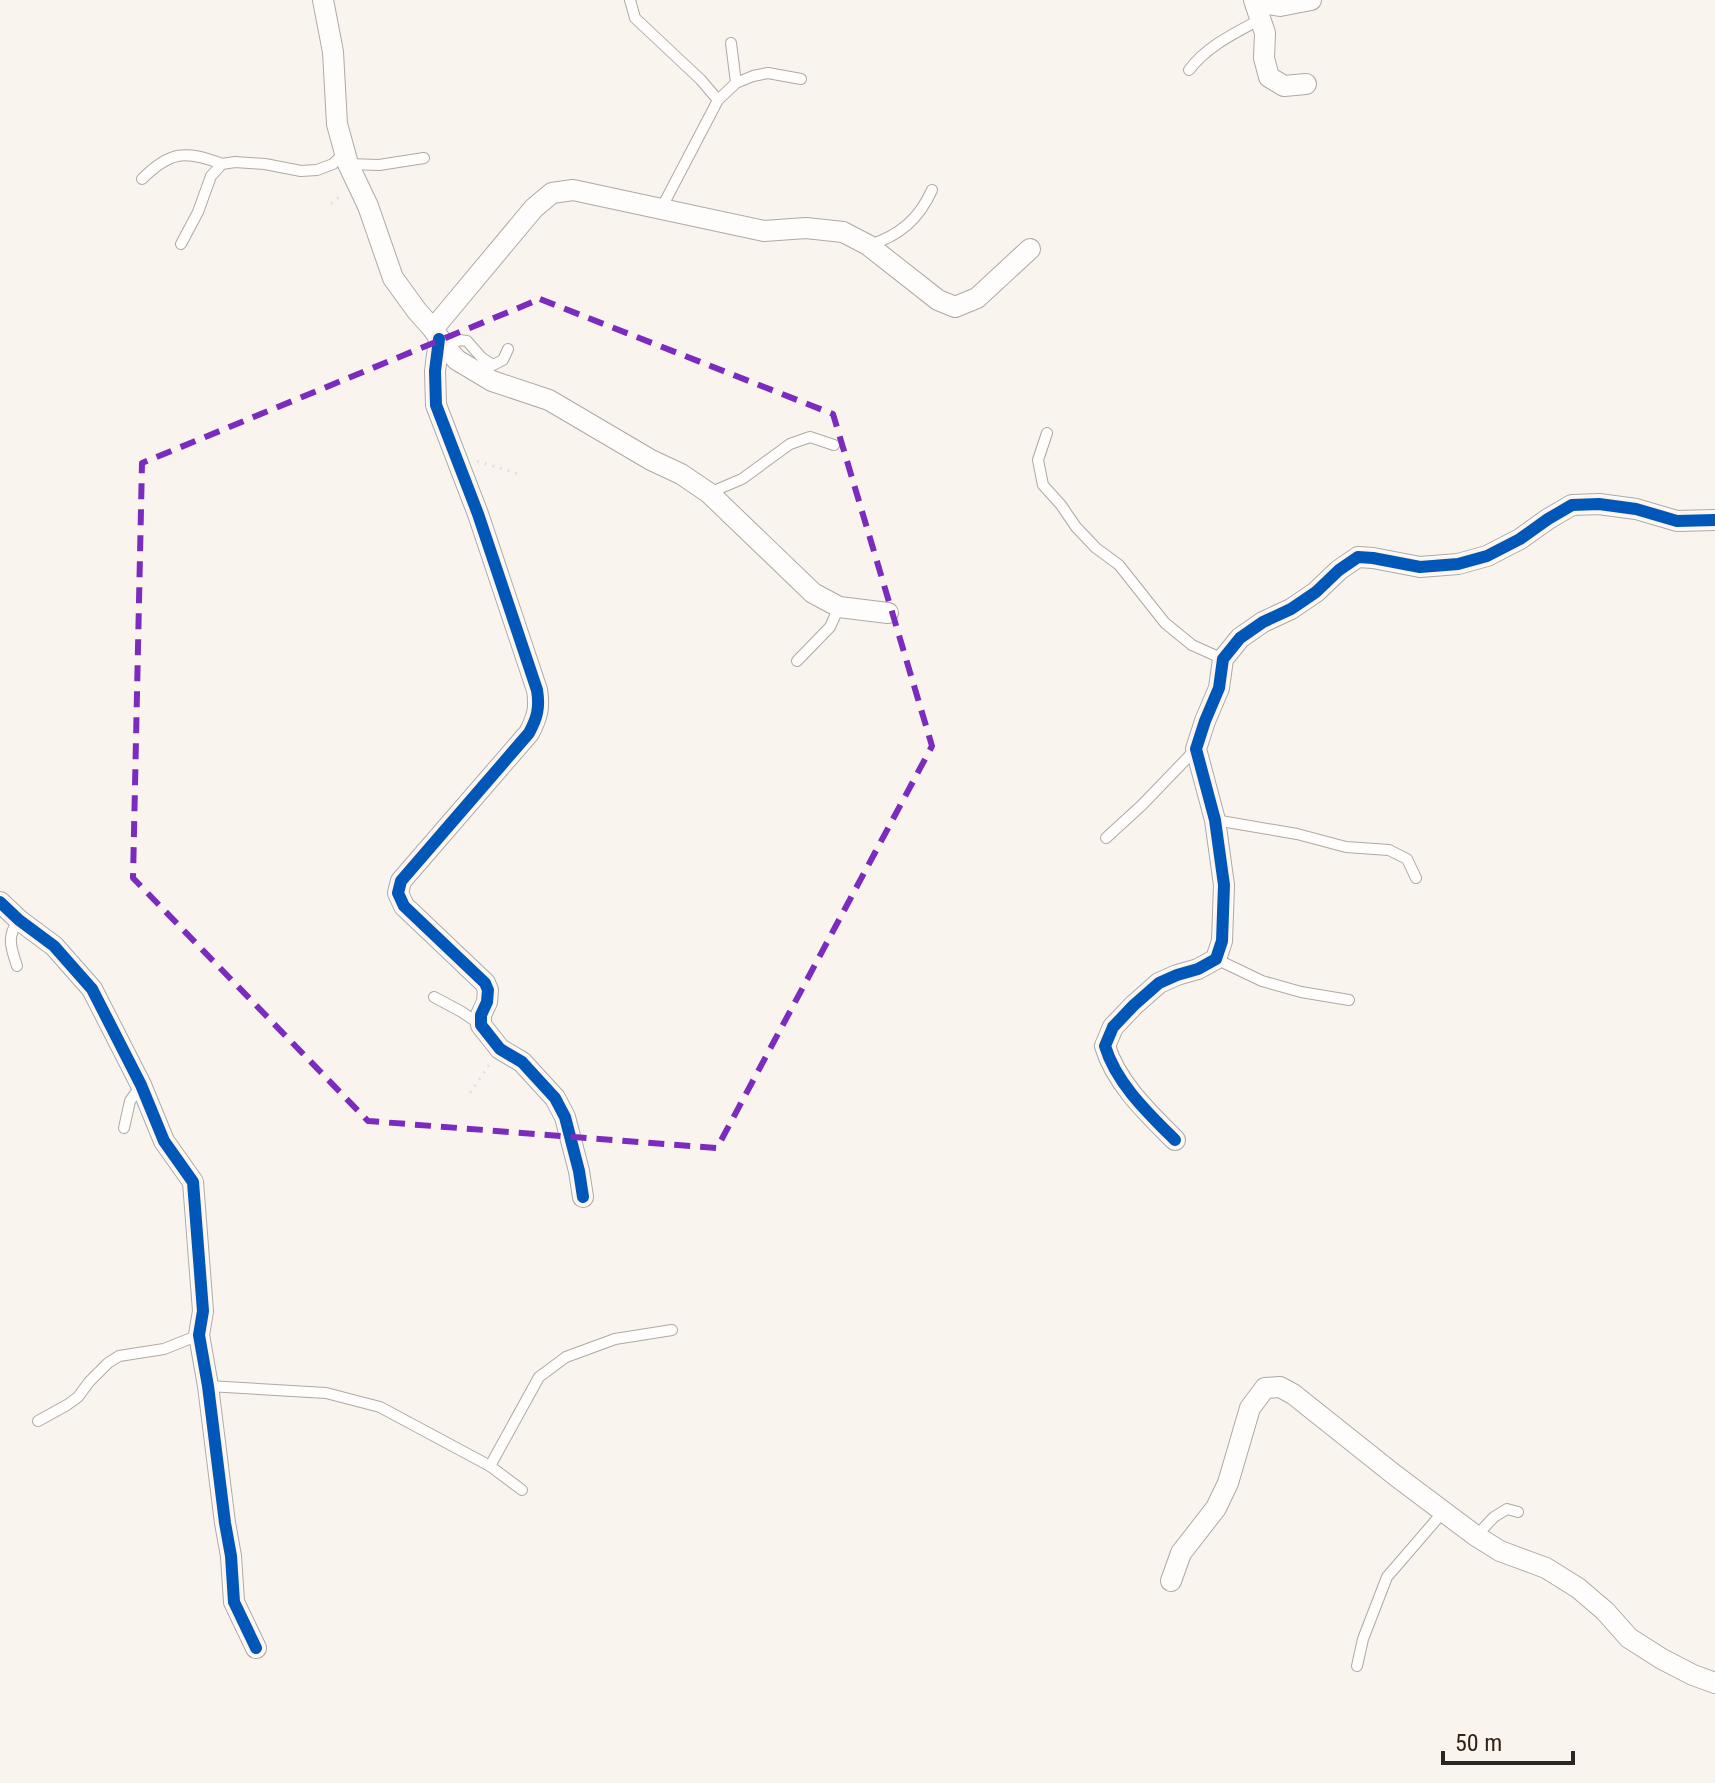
<svg xmlns="http://www.w3.org/2000/svg" width="1715" height="1783" font-family="'Roboto Condensed',sans-serif">
	<style>
		.lines { fill: none; stroke-linecap: round; stroke-linejoin: round }
		.service-casing { stroke: #aea9a5; stroke-width: 12 }
		.minor-casing { stroke: #aea9a5; stroke-width: 22 }
		.path { stroke: #e3e1df; stroke-width: 3; stroke-dasharray: 2 6; stroke-linecap: butt }
		.service { stroke: #fefdfc; stroke-width: 10 }
		.minor { stroke: #fefdfc; stroke-width: 20 }
		.cycleway-casing { stroke: #fff4e9; stroke-width: 17 }
		.cycleway { stroke: #0057b8; stroke-width: 12 }
		.marked { fill: none; stroke: #7b2cbf; stroke-width: 6; stroke-dasharray: 16 10; stroke-linejoin: round }
	</style>
	<rect width="100%" height="100%" fill="#faf4ee"/>
	<g class="lines">
		<defs>
			<g id="service">
				<polyline points="630,0 635,18 701,80 718,100"/>
				<polyline points="731,43 736,83"/>
				<path d="M1189,70C1207,46 1235,33 1261,19"/>
				<polyline points="348,164 379,165 424,158"/>
				<path d="M142,179C170,151 185,150 222,164"/>
				<polyline points="661,209 718,100 736,83 753,76 768,73 801,79"/>
				<polyline points="181,244 198,212 211,176 222,164 235,162 265,164 301,171 317,170 333,164 344,153"/>
				<path d="M870,245C900,235 919,219 932,190"/>
				<polyline points="446,348 459,340 467,341 482,358 493,365 503,360 508,349"/>
				<polyline points="1047,433 1038,460 1043,485 1061,505 1076,527 1096,548 1119,565 1165,623 1192,645 1223,659"/>
				<polyline points="709,493 742,479 790,444 810,437 834,445"/>
				<polyline points="797,661 830,627 839,607"/>
				<polyline points="1215,820 1297,834 1346,847 1389,850 1407,859 1416,878"/>
				<polyline points="1106,838 1142,805 1195,750"/>
				<polyline points="1216,959 1262,981 1301,992 1349,1000"/>
				<path d="M17,966C11,948 6,936 19,920"/>
				<polyline points="434,997 462,1012 481,1025"/>
				<polyline points="124,1128 130,1101 141,1085"/>
				<polyline points="208,1386 326,1393 380,1407 490,1466 522,1490"/>
				<polyline points="38,1421 67,1405 78,1397 89,1382 108,1363 119,1356 164,1349 199,1335"/>
				<polyline points="490,1466 539,1377 566,1357 615,1339 672,1330"/>
				<polyline points="1476,1536 1494,1517 1507,1509 1518,1512"/>
				<polyline points="1357,1666 1363,1639 1387,1577 1443,1512"/>
			</g>
			<g id="minor">
				<polyline points="323,0 333,52 337,124 348,164 368,206 393,278 417,311 433,329 446,348 457,360 492,381 549,400 651,460 681,474 709,493 813,593 839,607 888,613"/>
				<polyline points="1254,0 1265,33 1264,58 1269,77 1284,86 1306,84"/>
				<polyline points="1256,2 1280,6 1311,0"/>
				<polyline points="433,329 534,208 552,193 573,190 764,231 806,228 843,232 868,245 938,300 955,307 977,298 1030,249"/>
				<path d="M439,339L435,371L436,405L478,514L537,690C540,708 537,718 529,733L401,881L398,893L404,906L485,983L488,990L487,1002L481,1015V1025L500,1049L522,1062L555,1098L565,1117L579,1171L583,1197"/>
				<polyline points="0,902 19,920 54,946 92,989 141,1085 164,1141 193,1182 203,1311 199,1335 208,1386 225,1523 231,1556 234,1602 256,1648"/>
				<path d="M1175,1140C1148,1113 1116,1083 1105,1046L1113,1027L1134,1005L1159,983L1177,975L1198,969L1216,959L1222,941L1224,885L1215,820L1196,749L1205,721L1219,688L1223,659L1240,638L1263,622L1291,609L1316,592L1339,570L1358,557L1373,558L1420,567L1458,564L1487,556L1520,539L1548,519L1572,505L1599,504L1636,509L1677,521L1715,520"/>
				<polyline points="1171,1581 1181,1553 1216,1508 1228,1483 1250,1408 1265,1388 1280,1387 1293,1394 1396,1476 1476,1536 1500,1551 1546,1568 1578,1588 1605,1611 1629,1638 1662,1659 1693,1675 1715,1683"/>
			</g>
		</defs>
		<use href="#service" class="service-casing"/>
		<use href="#minor" class="minor-casing"/>
		<g class="path">
			<polyline points="331,204 341,195"/>
			<polyline points="477,461 519,474"/>
			<polyline points="470,1093 489,1065"/>
		</g>
		<use href="#service" class="service"/>
		<use href="#minor" class="minor"/>
		<defs>
			<g id="cycleway">
				<path d="M439,339L435,371L436,405L478,514L537,690C540,708 537,718 529,733L401,881L398,893L404,906L485,983L488,990L487,1002L481,1015V1025L500,1049L522,1062L555,1098L565,1117L579,1171L583,1197"/>
				<polyline points="0,902 19,920 54,946 92,989 141,1085 164,1141 193,1182 203,1311 199,1335 208,1386 225,1523 231,1556 234,1602 256,1648"/>
				<path d="M1175,1140C1148,1113 1116,1083 1105,1046L1113,1027L1134,1005L1159,983L1177,975L1198,969L1216,959L1222,941L1224,885L1215,820L1196,749L1205,721L1219,688L1223,659L1240,638L1263,622L1291,609L1316,592L1339,570L1358,557L1373,558L1420,567L1458,564L1487,556L1520,539L1548,519L1572,505L1599,504L1636,509L1677,521L1715,520"/>
			</g>
		</defs>
		<use href="#cycleway" class="cycleway-casing"/>
		<use href="#cycleway" class="cycleway"/>
	</g>
	<path class="marked" d="M540,299L833,414L932,746L717,1148L368,1121L133,878L142,463Z"/>
	<path d="M1443 1751v12h130v-12" fill="none" stroke="#2a2622" stroke-width="4"/>
	<text x="1455" y="1751" font-size="24" fill="#2a2622" stroke="#fff4e9" stroke-width="6" paint-order="stroke">50 m</text>
</svg>
